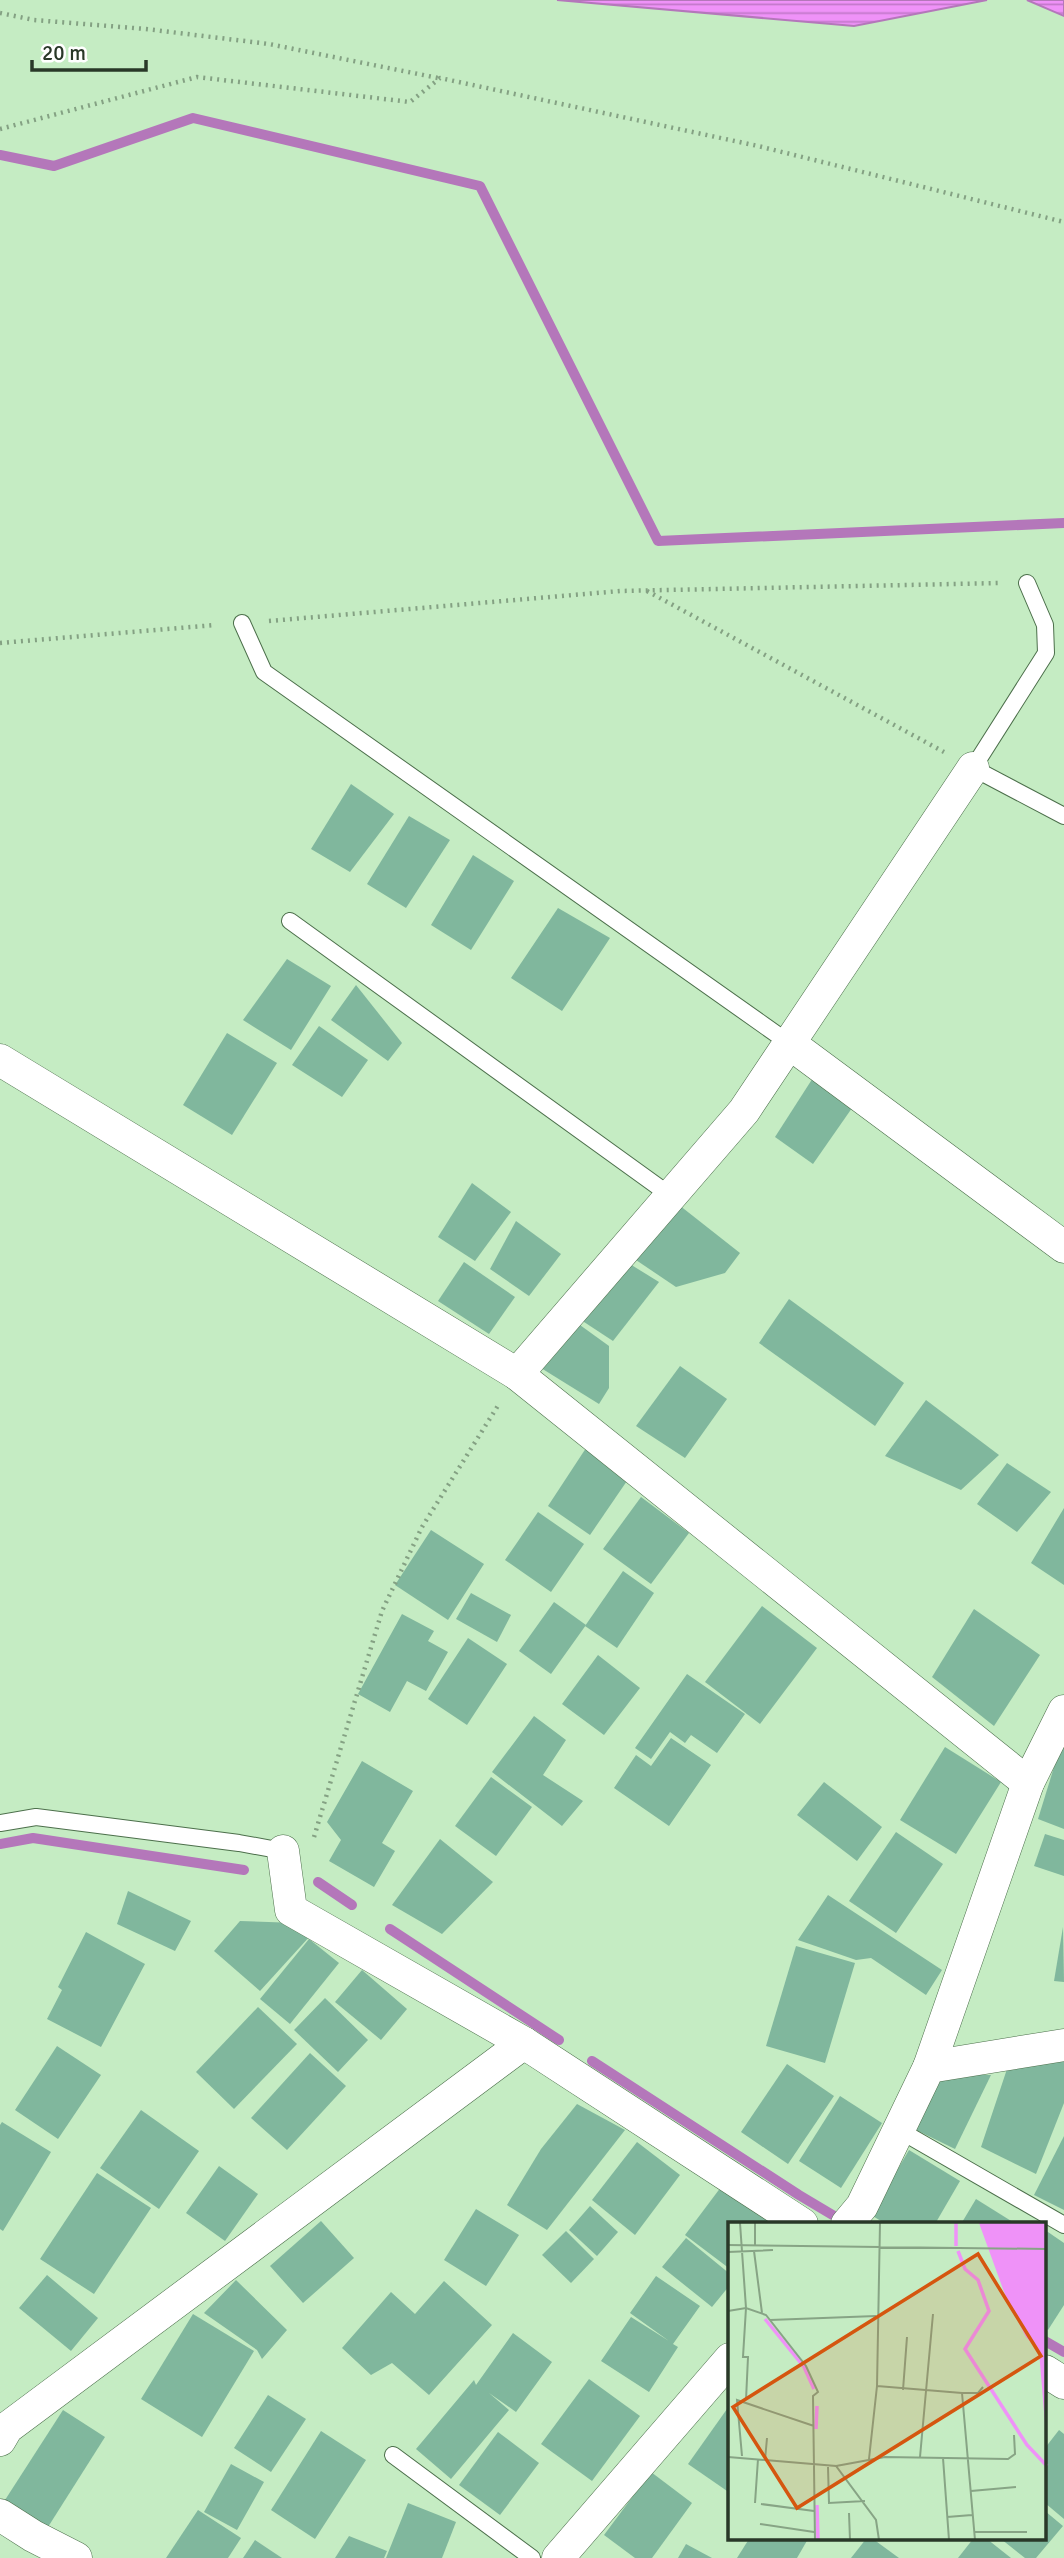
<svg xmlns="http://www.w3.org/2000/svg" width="1064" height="2558" font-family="Signika,sans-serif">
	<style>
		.water { fill: url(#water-rules); stroke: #b477ba; stroke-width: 2 }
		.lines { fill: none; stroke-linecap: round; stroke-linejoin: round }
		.stream { stroke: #b477ba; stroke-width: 10 }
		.building { fill: #80b79d }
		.service-casing { stroke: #4c6f4b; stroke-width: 18 }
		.minor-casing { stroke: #4c6f4b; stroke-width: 33 }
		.path { stroke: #84a183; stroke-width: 4.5; stroke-dasharray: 2 5; stroke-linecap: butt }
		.service { stroke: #fff; stroke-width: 16 }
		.minor { stroke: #fff; stroke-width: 32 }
		.inset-river { fill: none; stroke: #ef92f8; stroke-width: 3.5 }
		.inset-road { fill: none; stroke: #87a485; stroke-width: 2 }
		.view { fill: #d5560f; fill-opacity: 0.15; stroke: #d5560f; stroke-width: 3.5 }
		.inset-edge { fill: none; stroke: #293828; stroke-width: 3.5 }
	</style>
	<defs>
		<pattern id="water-rules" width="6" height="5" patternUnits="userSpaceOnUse" patternTransform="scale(1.75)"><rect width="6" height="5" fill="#ef92f8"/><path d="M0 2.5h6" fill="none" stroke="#c278c9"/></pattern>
	</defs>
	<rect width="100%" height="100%" fill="#c5ecc3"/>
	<g class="water">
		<polygon points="557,0 987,0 854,26"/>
		<polygon points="1027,0 1064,0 1064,16"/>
	</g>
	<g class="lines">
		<g class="stream">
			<polyline points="0,155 54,166 193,118 480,186 658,541 1064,523"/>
			<polyline points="0,1844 33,1838 244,1870"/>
			<polyline points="318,1882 352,1905"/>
			<polyline points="390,1929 559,2040"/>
			<polyline points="592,2061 799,2195 846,2223"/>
			<polyline points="1045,2341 1064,2352"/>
		</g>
	</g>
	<g class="building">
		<polygon points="351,784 394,814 350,872 311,849"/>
		<polygon points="409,816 450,840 406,908 367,884"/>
		<polygon points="473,855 514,881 471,950 431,925"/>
		<polygon points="558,908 610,938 562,1011 511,978"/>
		<polygon points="287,959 331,986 291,1050 243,1020"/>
		<polygon points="356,985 402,1043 388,1061 331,1020"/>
		<polygon points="319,1026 368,1060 342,1097 292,1065"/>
		<polygon points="227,1033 277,1063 232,1135 183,1105"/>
		<polygon points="818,1070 859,1098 813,1164 775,1137"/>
		<polygon points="472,1183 511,1212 475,1261 438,1237"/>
		<polygon points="679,1205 740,1253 725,1273 676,1287 636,1260"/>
		<polygon points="516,1221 561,1254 529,1296 490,1269"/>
		<polygon points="625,1261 659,1282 613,1341 581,1320"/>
		<polygon points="464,1262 515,1297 489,1334 438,1301"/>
		<polygon points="789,1299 904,1383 875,1426 759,1343"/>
		<polygon points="573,1320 609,1346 609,1388 599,1404 541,1368"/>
		<polygon points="680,1366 727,1399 685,1458 636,1426"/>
		<polygon points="926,1400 999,1455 961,1490 885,1456"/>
		<polygon points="588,1445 631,1475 590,1535 548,1506"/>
		<polygon points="1007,1463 1051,1492 1017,1532 977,1504"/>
		<polygon points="641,1497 689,1533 651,1584 603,1549"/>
		<polygon points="1064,1508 1064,1585 1031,1563"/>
		<polygon points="538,1512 584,1544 551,1592 505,1560"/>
		<polygon points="431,1530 484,1564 448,1620 395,1585"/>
		<polygon points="623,1571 654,1593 617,1648 585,1626"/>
		<polygon points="471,1593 511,1615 497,1642 456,1619"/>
		<polygon points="554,1602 586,1625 551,1674 519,1651"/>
		<polygon points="762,1606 817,1648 760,1724 705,1682"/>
		<polygon points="974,1609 1040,1655 994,1726 932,1677"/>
		<polygon points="402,1614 434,1631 428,1641 448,1652 426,1691 407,1681 390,1712 358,1694"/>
		<polygon points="468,1638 507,1664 467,1725 428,1699"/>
		<polygon points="598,1655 640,1688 604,1735 562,1704"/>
		<polygon points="687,1674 745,1714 717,1753 691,1735 685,1743 670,1732 651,1759 635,1748"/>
		<polygon points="534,1716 566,1740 543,1775 583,1801 562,1826 492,1772"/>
		<polygon points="671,1738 711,1765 669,1826 614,1788 636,1755 651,1766"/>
		<polygon points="1063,1738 1064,1738 1064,1829 1038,1819"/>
		<polygon points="945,1747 1001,1782 956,1854 900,1820"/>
		<polygon points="362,1761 413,1791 382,1843 395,1851 374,1887 329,1861 341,1840 327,1822"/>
		<polygon points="491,1777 532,1807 496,1856 455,1826"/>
		<polygon points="824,1782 882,1827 857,1861 797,1815"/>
		<polygon points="896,1832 943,1864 896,1933 849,1901"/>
		<polygon points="1045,1834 1064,1840 1064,1876 1034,1866"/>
		<polygon points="440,1839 493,1882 442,1934 392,1905"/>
		<polygon points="128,1891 191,1921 175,1951 117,1924"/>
		<polygon points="828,1895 942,1970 926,1995 871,1958 856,1960 798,1940"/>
		<polygon points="240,1921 297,1923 311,1935 260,1991 214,1951"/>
		<polygon points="1063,1927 1064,1982 1054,1981"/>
		<polygon points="86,1932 145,1964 101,2047 47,2019 62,1990 58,1987"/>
		<polygon points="309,1939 339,1963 290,2024 260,1999"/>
		<polygon points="796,1946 855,1963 825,2063 766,2046"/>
		<polygon points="362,1970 407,2009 381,2040 335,2002"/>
		<polygon points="325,1998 368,2040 338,2072 294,2030"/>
		<polygon points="258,2007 297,2044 234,2109 196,2072"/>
		<polygon points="57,2046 101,2075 58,2139 15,2110"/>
		<polygon points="1064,2051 1064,2103 1036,2174 981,2147 1010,2060"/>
		<polygon points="310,2053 346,2086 287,2150 251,2118"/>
		<polygon points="787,2064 834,2096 788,2164 741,2132"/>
		<polygon points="938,2074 991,2075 955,2149 912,2128"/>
		<polygon points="840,2096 882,2123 841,2188 799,2161"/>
		<polygon points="577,2104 625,2130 547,2230 507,2205 541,2149"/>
		<polygon points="141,2110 199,2151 159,2209 100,2168"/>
		<polygon points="2,2122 51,2152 3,2231 0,2229 0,2125"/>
		<polygon points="1064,2136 1064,2210 1034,2195"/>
		<polygon points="637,2142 680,2175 635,2235 592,2200"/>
		<polygon points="909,2150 960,2181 935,2224 886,2224 871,2215"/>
		<polygon points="219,2166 258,2194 225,2241 186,2213"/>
		<polygon points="97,2173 151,2208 94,2294 40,2259"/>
		<polygon points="727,2179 775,2215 769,2224 730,2224 730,2269 685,2235"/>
		<polygon points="976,2199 1016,2224 961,2224"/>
		<polygon points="590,2206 618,2232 597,2256 569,2230"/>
		<polygon points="476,2209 519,2235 486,2286 444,2260"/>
		<polygon points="321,2221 354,2258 303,2303 270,2266"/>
		<polygon points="1045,2230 1064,2243 1064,2305 1048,2330 1045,2327"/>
		<polygon points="566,2231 594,2259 571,2283 542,2255"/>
		<polygon points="686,2238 730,2274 730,2285 712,2307 662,2267"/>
		<polygon points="47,2275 98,2318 71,2351 19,2308"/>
		<polygon points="656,2276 700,2306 673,2344 678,2347 649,2392 601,2361 631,2317 669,2341 630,2313"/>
		<polygon points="236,2280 287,2330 262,2359 257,2350 204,2313"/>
		<polygon points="444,2281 492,2325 429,2395 392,2363 371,2375 342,2348 391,2292 415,2314"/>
		<polygon points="193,2314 254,2351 202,2437 141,2399"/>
		<polygon points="513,2333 552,2362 516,2412 489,2393 509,2410 451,2479 416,2449 474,2380 476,2385"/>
		<polygon points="589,2379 640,2416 592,2481 541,2444"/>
		<polygon points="268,2395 306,2419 271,2472 234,2448"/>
		<polygon points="727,2409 730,2411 730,2493 688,2464"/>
		<polygon points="63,2410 105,2437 48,2527 5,2500"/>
		<polygon points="1059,2430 1064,2434 1064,2519 1045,2503 1045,2448"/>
		<polygon points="321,2431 366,2460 315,2539 271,2510"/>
		<polygon points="498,2432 539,2463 500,2515 459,2485"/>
		<polygon points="231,2464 264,2482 237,2530 204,2512"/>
		<polygon points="651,2472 692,2503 652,2558 635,2558 604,2535"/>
		<polygon points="408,2503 456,2522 442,2558 386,2558"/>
		<polygon points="198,2510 241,2538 228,2558 166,2558"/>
		<polygon points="1045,2511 1063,2526 1036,2558 1025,2558 1001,2539 1045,2539"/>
		<polygon points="349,2536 387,2551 384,2558 335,2558"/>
		<polygon points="749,2539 808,2539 797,2558 737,2558"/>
		<polygon points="866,2539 873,2539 899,2558 851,2558"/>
		<polygon points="973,2539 987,2539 1011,2558 958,2558"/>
		<polygon points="255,2540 282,2558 243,2558"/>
		<polygon points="686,2544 712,2558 678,2558"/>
	</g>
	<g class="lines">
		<defs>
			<g id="service">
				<polyline points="1027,583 1045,625 1046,653 973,768 1064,816"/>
				<polyline points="242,623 264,672 789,1043"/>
				<polyline points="290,921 671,1196"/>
				<polyline points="0,1823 36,1817 239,1843 283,1851"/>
				<polyline points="899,2130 1064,2225"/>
				<polyline points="393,2455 532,2558"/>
			</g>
			<g id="minor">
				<polyline points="789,1043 1064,1247"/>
				<polyline points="0,1060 517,1374 1028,1783"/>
				<polyline points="517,1374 744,1111 973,768"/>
				<polyline points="283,1851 291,1910 524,2043 802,2224"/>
				<polyline points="929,2067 1028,1783 1064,1711"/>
				<polyline points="847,2224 862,2206 929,2067 1064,2045"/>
				<polyline points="1045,2371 1064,2383"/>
				<polyline points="0,2440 7,2428 524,2043"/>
				<polyline points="0,2515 33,2536 76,2558"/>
				<polyline points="558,2558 730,2359"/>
			</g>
		</defs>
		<use href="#service" class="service-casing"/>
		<use href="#minor" class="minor-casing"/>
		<g class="path">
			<polyline points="0,13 34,20 146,29 269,44 438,78"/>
			<polyline points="0,129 197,77 410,102 440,78 758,146 1064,222"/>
			<polyline points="647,591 944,752"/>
			<polyline points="269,621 620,591 1001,583"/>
			<polyline points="0,643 215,625"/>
			<polyline points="314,1837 382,1611 422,1527 499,1404"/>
		</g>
		<use href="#service" class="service"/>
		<use href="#minor" class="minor"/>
	</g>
	<g transform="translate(728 2222)">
		<rect width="318" height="318" fill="#c5ecc3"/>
		<path d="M251,1H318V214L311,129L298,115L279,78Z" fill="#ef92f8"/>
		<path class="inset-river" d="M228,24V1M230,29L237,47L250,58L261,89L237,127L299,223L319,244M37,97L76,145L86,167M88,207L89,184M89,283L90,318"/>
		<path class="inset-road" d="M12,1L18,86L15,135H20L18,178M27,1V24M0,23L319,27M26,29L34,91M0,30L45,28M0,89L18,86L38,93L78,144L90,170L85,174L87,318M42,98L148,94M149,164L234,171H250L255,165M175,168L179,115M234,171L247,318M14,234L9,178L86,204M0,235L108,244L148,298L151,318M192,235L205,92M215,236L221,318M141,237L149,164L152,1M37,238L39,216M108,244L157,235L280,237L287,232L286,213M100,245L101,281L137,279M243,269L288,265M27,281L30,237M33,282L86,289M121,291L122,318M219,295L244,293M32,302L86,310M247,310H299"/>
		<path class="view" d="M250,32L313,134L69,286L5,185Z"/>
		<rect width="318" height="318" class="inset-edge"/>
	</g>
	<path d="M32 60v10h114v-10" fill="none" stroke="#293828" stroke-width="3.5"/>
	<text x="42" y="60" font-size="21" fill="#293828" stroke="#ffffff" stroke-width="5" paint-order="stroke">20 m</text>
</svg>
